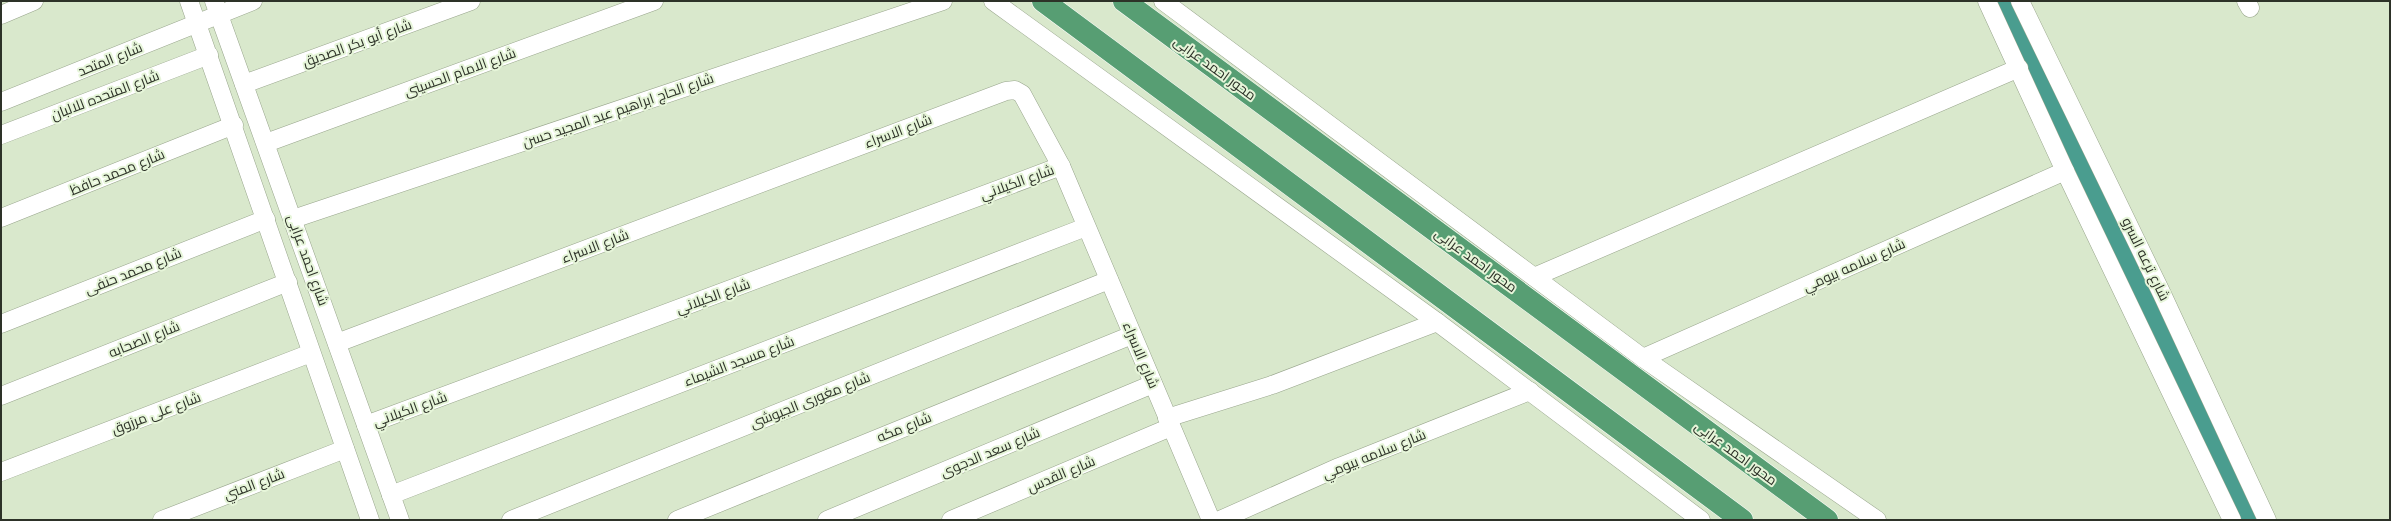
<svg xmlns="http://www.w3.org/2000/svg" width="2391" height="521" font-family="Arial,Cairo,sans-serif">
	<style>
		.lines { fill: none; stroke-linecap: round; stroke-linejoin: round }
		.canal { stroke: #4a9d8f; stroke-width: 18 }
		.minor-casing { stroke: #98a58c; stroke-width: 19 }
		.highway-casing { stroke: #fff; stroke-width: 23 }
		.minor { stroke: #fff; stroke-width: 18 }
		.highway { stroke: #579e73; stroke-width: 22 }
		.labels { text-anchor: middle; stroke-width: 4; stroke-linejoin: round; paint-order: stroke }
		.street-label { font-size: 14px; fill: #2d3228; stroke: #e6f5d9 }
	</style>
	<rect width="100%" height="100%" fill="#d9e8cc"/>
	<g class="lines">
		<polyline class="canal" points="2005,1 2249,520"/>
		<defs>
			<g id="minor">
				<polyline points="189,1 370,520"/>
				<polyline points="214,1 400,520"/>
				<polyline points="993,1 1437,322 1701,520"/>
				<polyline points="1163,1 1643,358 1877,520"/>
				<polyline points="1987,1 2065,171 2232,520"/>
				<polyline points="2020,1 2162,294 2267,520"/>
				<polyline points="2246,1 2250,8"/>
				<polyline points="1,15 34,1"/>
				<polyline points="244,84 471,1"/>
				<polyline points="1,102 253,1"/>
				<polyline points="1,135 209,55"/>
				<polyline points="266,143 654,1"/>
				<polyline points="1,218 234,125"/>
				<polyline points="293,219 943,1"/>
				<polyline points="1534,277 2019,68"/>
				<polyline points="1,324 266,219"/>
				<polyline points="337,343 1006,91 1015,90 1022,94 1061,166 1211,520"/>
				<polyline points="1643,358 2065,171"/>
				<polyline points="1,396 288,282"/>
				<polyline points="1167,418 1272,385 1437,322"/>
				<polyline points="366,425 1061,166"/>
				<polyline points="1,472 311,353"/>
				<polyline points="391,495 1086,227"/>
				<polyline points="162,520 345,449"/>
				<polyline points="511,520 1109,280"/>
				<polyline points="677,520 1132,335"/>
				<polyline points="827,520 1153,384"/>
				<polyline points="951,520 1171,427"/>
				<polyline points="1220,520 1339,467 1530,391"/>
			</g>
			<g id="highway">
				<polyline points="1043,1 1742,520"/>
				<polyline points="1124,1 1827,520"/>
			</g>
		</defs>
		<use href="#minor" class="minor-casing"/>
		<use href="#highway" class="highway-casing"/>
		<use href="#minor" class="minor"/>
		<use href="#highway" class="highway"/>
	</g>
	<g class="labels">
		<g class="street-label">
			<text transform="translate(357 43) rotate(-20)" y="5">شارع أبو بكر الصديق</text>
			<text transform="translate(110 59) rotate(-22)" y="5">شارع المتحد</text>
			<text transform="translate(1215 68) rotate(36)" y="5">محور احمد عرابى</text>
			<text transform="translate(460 72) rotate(-20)" y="5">شارع الامام الحسينى</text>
			<text transform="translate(105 95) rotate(-21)" y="5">شارع المتحده للالبان</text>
			<text transform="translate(618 110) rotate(-19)" y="5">شارع الحاج ابراهيم عبد المجيد حسن</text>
			<text transform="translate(898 131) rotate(-21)" y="5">شارع الاسراء</text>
			<text transform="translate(117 172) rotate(-22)" y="5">شارع محمد حافظ</text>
			<text transform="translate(1017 182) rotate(-20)" y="5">شارع الكيلاني</text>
			<text transform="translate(595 246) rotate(-21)" y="5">شارع الاسراء</text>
			<text transform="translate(2146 259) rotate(64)" y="5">شارع ترعه السرو</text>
			<text transform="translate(308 260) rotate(70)" y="5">شارع احمد عرابى</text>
			<text transform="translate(1476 260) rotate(36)" y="5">محور احمد عرابى</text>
			<text transform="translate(1854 265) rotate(-24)" y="5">شارع سلامه بيومي</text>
			<text transform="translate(133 271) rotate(-22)" y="5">شارع محمد حنفى</text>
			<text transform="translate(713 296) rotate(-20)" y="5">شارع الكيلاني</text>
			<text transform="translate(144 339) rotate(-22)" y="5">شارع الصحابه</text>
			<text transform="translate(1141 355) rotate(67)" y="5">شارع الاسراء</text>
			<text transform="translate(739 361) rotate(-21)" y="5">شارع مسجد الشيماء</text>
			<text transform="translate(810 400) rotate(-22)" y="5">شارع مغورى الجيوشى</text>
			<text transform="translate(410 409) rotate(-20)" y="5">شارع الكيلاني</text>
			<text transform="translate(156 413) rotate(-21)" y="5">شارع على مرزوق</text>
			<text transform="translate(904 427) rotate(-22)" y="5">شارع مكه</text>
			<text transform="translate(990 452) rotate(-23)" y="5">شارع سعد الدجوى</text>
			<text transform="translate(1736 453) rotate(36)" y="5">محور احمد عرابى</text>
			<text transform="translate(1374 454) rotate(-22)" y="5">شارع سلامه بيومي</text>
			<text transform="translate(1061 474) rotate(-23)" y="5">شارع القدس</text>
			<text transform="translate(254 484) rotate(-21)" y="5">شارع المني</text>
		</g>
	</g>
	<rect width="2391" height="521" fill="none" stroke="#2d3228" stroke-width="4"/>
</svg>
